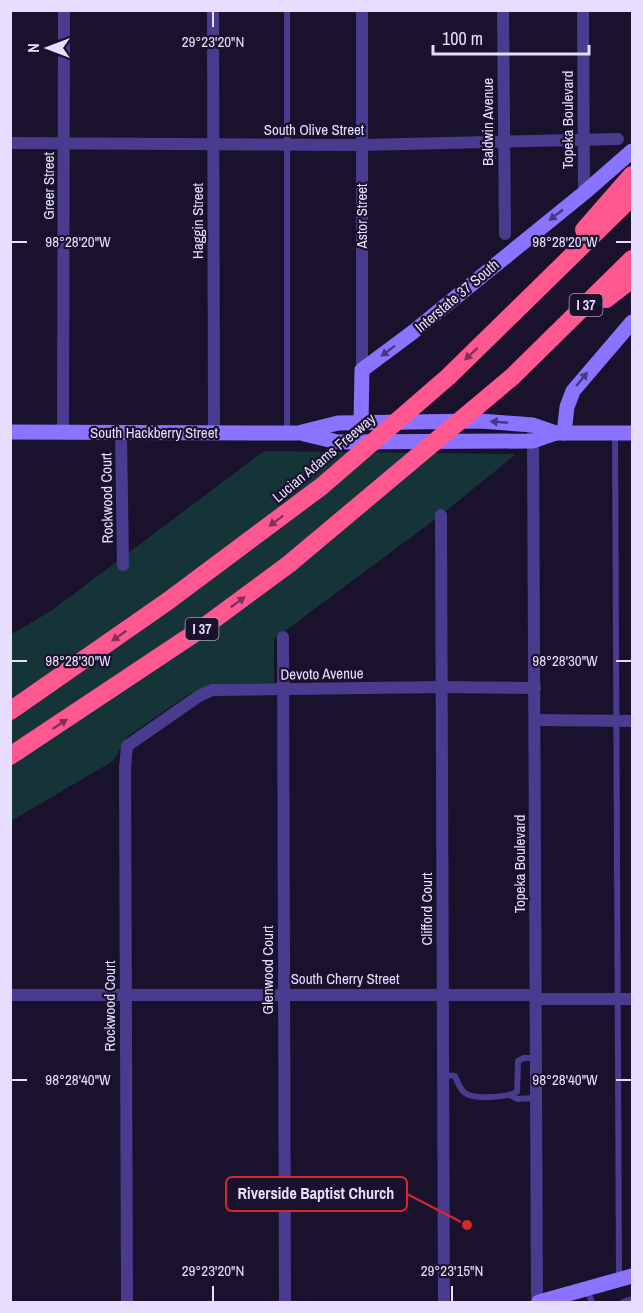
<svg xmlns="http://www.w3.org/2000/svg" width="643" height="1313" font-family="'Archivo Narrow',sans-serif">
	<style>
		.grass { fill: #143438 }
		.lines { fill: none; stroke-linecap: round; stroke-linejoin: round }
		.lane { stroke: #493b8d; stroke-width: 6 }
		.street { stroke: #493b8d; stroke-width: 12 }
		.secondary { stroke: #8a74ff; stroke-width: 15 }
		.highway { stroke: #ff5891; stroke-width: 18 }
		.oneway { fill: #473981 }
		.oneway2 { fill: #81315a }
		.ticks { fill: none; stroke: #e6ddff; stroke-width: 2 }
		.labels { text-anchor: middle; stroke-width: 4.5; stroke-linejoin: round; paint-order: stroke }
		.shield { fill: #1a112d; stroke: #a9a0c0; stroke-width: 1.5 }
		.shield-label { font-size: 14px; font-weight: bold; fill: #e6ddff }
		.street-label { font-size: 15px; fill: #e6ddff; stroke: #1a112d }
		.ticks-label { font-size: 15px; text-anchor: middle; fill: #e6ddff; stroke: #1a112d; stroke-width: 4.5; stroke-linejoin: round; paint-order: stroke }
		.leader { fill: none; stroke: #d62828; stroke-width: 2 }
		.callout-dot { fill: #d62828; stroke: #1a112d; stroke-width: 2 }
		.callout { fill: #1a112d; stroke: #d62828; stroke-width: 2 }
		.callout-label { font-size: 16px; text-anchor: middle; font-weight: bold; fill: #e6ddff }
	</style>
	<rect width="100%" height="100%" fill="#1a112d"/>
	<polygon class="grass" points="264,451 516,454 441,515 274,639 274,683 210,684 186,696 127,737 113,761 11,821 10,635 51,611"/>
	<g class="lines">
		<g class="lane">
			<polyline points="287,433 287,10"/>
			<polyline points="615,434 619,1279"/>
			<path d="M443,1075L455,1076C457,1081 460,1089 465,1093C474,1100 507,1097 517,1092L518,1061L524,1058H535"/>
			<polyline points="510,1095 517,1099 535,1098"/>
			<polyline points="587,1290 592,1302"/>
			<polyline points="623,1302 632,1299"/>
		</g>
		<g class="street">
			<polyline points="213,10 214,432"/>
			<polyline points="362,10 362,370"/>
			<polyline points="503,10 505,234"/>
			<polyline points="583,10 584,193"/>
			<polyline points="10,143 362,145 618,139"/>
			<polyline points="121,432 123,565"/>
			<polyline points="63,433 64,10"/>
			<polyline points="533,434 537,1302"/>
			<polyline points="441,515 444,1302"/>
			<polyline points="283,637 285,1302"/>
			<polyline points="535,720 632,721"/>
			<polyline points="10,995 535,995"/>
			<polyline points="535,999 632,999"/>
			<polyline points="127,1302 125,768 127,746 199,696 212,690 441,687 535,688"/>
		</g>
		<g class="secondary">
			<polyline points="361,422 362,370 413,332 584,193 632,151"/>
			<polyline points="10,432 287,433 298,433 338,423 480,421 533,425 556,433 632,433"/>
			<polyline points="564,433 567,407 573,391 632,322"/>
			<polyline points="304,434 338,442 533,441 556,433"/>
			<polyline points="539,1302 632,1276"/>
		</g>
		<g class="highway">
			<polyline points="584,230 632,175"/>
			<polyline points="606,299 632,279"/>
			<polyline points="10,711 168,601 322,486 448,377 632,197"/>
			<polyline points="10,756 201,629 289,564 512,377 632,259"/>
		</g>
	</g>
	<defs><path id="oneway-solid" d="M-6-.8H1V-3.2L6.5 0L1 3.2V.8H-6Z" transform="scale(1.5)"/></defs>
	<g class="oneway">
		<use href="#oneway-solid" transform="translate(556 215) rotate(142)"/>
		<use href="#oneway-solid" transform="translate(388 351) rotate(143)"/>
		<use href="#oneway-solid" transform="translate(582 379) rotate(-51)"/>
		<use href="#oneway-solid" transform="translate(499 422) rotate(-175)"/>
	</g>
	<g class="oneway2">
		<use href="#oneway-solid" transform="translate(471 354) rotate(137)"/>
		<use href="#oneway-solid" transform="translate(276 521) rotate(143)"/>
		<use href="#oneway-solid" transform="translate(238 602) rotate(-36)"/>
		<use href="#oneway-solid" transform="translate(119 636) rotate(145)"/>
		<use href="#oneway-solid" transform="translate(60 724) rotate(-33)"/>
	</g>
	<path class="ticks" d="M213,12V27M12,242H27M616,242H631M12,661H27M616,661H631M12,1080H27M616,1080H631M213,1286V1301M452,1286V1301"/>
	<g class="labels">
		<g class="shield">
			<rect x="569.5" y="294" width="33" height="22" rx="4.5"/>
			<rect x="185.5" y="618" width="33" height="22" rx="4.5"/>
		</g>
		<g class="shield-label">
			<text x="586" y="310">I 37</text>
			<text x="202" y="634">I 37</text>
		</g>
		<g class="street-label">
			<text transform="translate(568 120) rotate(-90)" y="5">Topeka Boulevard</text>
			<text transform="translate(488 122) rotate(-90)" y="5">Baldwin Avenue</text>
			<text x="314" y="135">South Olive Street</text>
			<text transform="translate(49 186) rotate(-90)" y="5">Greer Street</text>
			<text transform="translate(362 216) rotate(-90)" y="5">Astor Street</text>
			<text transform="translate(198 221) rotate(-90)" y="5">Haggin Street</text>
			<text transform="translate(457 296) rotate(-40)" y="5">Interstate 37 South</text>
			<text x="154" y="438">South Hackberry Street</text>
			<text transform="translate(324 458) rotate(-40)" y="5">Lucian Adams Freeway</text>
			<text transform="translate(107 498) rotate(-91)" y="5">Rockwood Court</text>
			<text transform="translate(322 674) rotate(-1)" y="5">Devoto Avenue</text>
			<text transform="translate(520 864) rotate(-90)" y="5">Topeka Boulevard</text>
			<text transform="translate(427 909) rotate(-90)" y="5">Clifford Court</text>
			<text transform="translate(268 970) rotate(-90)" y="5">Glenwood Court</text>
			<text x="345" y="984">South Cherry Street</text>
			<text transform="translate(110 1006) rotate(-90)" y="5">Rockwood Court</text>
		</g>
	</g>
	<g class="ticks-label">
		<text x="213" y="47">29°23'20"N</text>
		<text x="565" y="247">98°28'20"W</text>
		<text x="78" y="247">98°28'20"W</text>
		<text x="565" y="666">98°28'30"W</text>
		<text x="78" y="666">98°28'30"W</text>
		<text x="78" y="1085">98°28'40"W</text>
		<text x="565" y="1085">98°28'40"W</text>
		<text x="213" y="1276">29°23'20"N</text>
		<text x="452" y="1276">29°23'15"N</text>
	</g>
	<path class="leader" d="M467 1225L407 1194"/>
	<circle class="callout-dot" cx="467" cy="1225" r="6"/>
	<rect class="callout" x="226" y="1177" width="181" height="34" rx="6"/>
	<g class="callout-label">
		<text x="316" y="1199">Riverside Baptist Church</text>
	</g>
	<rect width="643" height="1313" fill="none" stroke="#e6ddff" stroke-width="24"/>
	<g transform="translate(48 48) rotate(270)" stroke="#1a112d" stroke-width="4.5" paint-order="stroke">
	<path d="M0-4.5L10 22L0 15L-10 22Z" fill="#e6ddff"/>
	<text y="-9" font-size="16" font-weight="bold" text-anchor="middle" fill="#e6ddff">N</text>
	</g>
	<path d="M433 45v9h156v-9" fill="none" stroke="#e6ddff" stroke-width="3"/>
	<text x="442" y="45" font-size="18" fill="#e6ddff" stroke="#1a112d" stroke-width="4.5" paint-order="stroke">100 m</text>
</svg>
